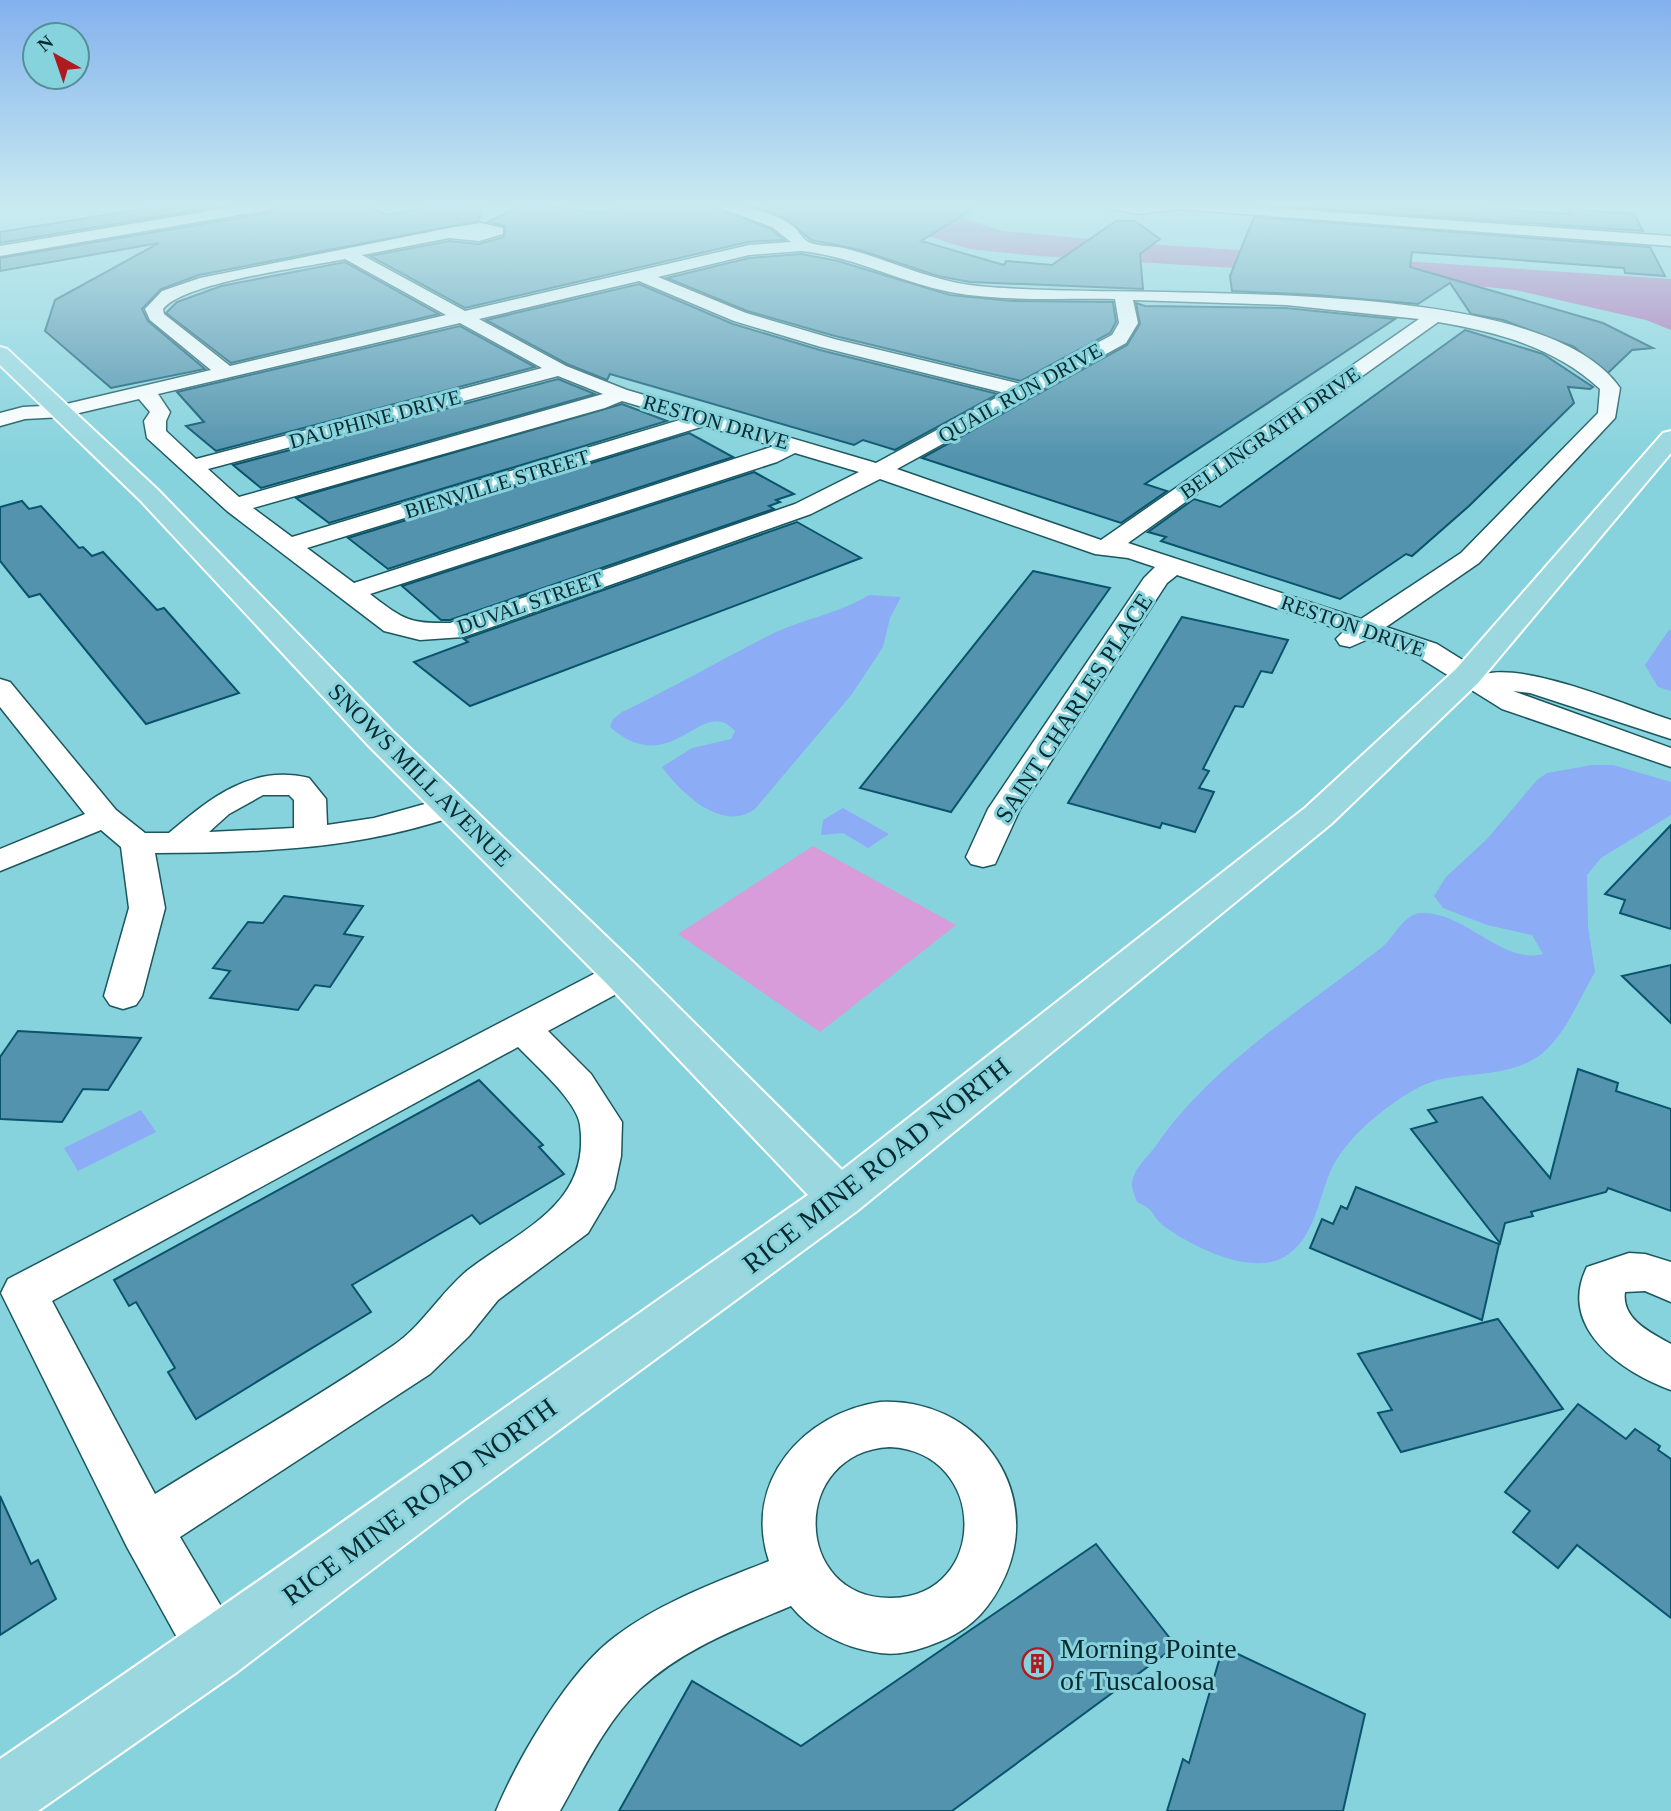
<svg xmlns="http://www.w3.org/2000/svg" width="1671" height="1811" font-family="'Times New Roman',serif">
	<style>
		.green { fill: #d79cd9 }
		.forest { fill: #ad62b0 }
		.water { fill: #8cacf6 }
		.building { fill: #5393ad; stroke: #09546c; stroke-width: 2 }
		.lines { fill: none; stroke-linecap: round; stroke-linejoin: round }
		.minor-casing { stroke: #1b575e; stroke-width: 3 }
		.major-casing { stroke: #fff; stroke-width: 4 }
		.minor { fill: #fff; fill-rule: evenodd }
		.major { fill: #9ad7df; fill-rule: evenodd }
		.labels { text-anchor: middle; stroke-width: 6; stroke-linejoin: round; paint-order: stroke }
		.far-street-label { font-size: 21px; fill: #08292d; stroke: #87d3dd }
		.street-label { font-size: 24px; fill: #08292d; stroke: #87d3dd }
		.near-street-label { font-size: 28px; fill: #08292d; stroke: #87d3dd }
		.near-poi-label { font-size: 28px; fill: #08292d; stroke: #87d3dd; text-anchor: start }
	</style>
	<rect width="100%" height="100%" fill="#87d3dd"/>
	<polygon class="green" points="813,846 956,925 820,1032 678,934"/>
	<polygon class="forest" points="831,205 920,205 1003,231 1133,243 1671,279 1671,330 1646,320 1515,290 1400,278 1038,256 969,249"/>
	<g class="water">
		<path d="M869,595L901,597L890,618L883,647L852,694L755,809C722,833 681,793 662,767L692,748L731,739L735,731C701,693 673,782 610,727L613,719L622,712C673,688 720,660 770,635C802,619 838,614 869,595Z"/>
		<polygon points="1669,630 1671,630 1671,691 1658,687 1645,665"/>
		<path d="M1592,765H1613L1671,782V815L1601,858L1587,875L1588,926L1595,972C1581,996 1567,1030 1547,1049C1520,1076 1477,1072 1442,1079C1418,1084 1392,1103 1373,1119C1357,1132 1339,1152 1330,1172C1317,1204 1313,1245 1278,1260C1245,1273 1189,1245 1164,1226C1151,1216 1156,1210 1137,1202C1135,1196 1131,1188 1132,1182C1134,1168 1147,1158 1155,1147C1212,1064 1303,1009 1381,948C1394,938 1403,915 1420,913C1464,910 1502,965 1543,954L1532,935L1487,925L1443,908L1434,896L1446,877L1487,839L1537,780L1547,773Z"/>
		<polygon points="843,808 889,834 868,848 843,833 821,835 823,820"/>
		<polygon points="141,1110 156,1132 78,1171 64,1148"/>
	</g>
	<g class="building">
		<polygon points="167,205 230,205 0,243 0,232"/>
		<polygon points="278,205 367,205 386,215 443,205 482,206 479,221 199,275 161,289 142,309 148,321 205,369 111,388 45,331 55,300 159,243 0,271 0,258 268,213"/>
		<polygon points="537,205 602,213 629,205 709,205 771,229 784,240 748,242 465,308 370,256 449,241 479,244 504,237 505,226 488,222 521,206"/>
		<polygon points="747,205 979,205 921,241 1004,265 1006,261 1052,265 1116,221 1135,221 1160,239 1140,254 1143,289 970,282 938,276 860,250 811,240 785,218"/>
		<polygon points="1267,205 1482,205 1483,208 1570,214 1569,209 1634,214 1643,231"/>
		<polygon points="1254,217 1650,247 1665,276 1625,273 1624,268 1412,252 1410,267 1603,323 1653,348 1632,350 1607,374 1574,347 1503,320 1471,314 1450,283 1418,304 1316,295 1232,291 1230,276"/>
		<polygon points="801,254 838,261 950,295 1012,301 1113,302 1116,322 1110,333 1021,381 835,336 747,311 667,278 749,258"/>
		<polygon points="345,262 439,314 231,363 166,313 177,302 221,286"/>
		<polygon points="639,284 733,324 820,350 998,394 895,450 863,440 854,445 610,374 607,380 567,364 486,320"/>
		<polygon points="1136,303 1145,306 1286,308 1395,319 1145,484 1167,491 1121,523 922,458 1127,345 1140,324"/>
		<polygon points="460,326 535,367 216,451 186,426 204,422 177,392"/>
		<polygon points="1465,330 1543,354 1593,387 1590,389 1568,387 1574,403 1469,506 1412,556 1406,554 1340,599 1161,541 1166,537 1148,532 1194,499 1220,507"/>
		<polygon points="558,379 595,394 261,488 233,465"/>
		<polygon points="622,404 667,421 329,523 296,498"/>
		<polygon points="689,433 733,457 388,569 348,538"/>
		<polygon points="754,472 794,494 776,500 780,502 769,506 774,509 450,620 441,620 402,586"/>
		<polygon points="22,501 29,509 41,506 79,548 83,547 92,556 103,552 157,610 164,608 239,693 146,724 40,594 29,597 0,561 0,507"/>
		<polygon points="797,522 861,558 470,706 414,662 468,642 464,639"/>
		<polygon points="1033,571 1110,588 951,812 860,788"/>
		<polygon points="1182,617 1288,640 1272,673 1261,671 1243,707 1235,706 1203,769 1209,771 1199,788 1214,792 1195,832 1162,823 1160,828 1068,803"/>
		<polygon points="1671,825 1671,929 1620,913 1625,900 1605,894"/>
		<polygon points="284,896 363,906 344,934 363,937 330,987 315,985 298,1010 210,998 230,971 213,968 248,922 263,923"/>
		<polygon points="1671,965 1671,1023 1622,976"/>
		<polygon points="18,1031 141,1038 108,1090 83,1089 62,1122 0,1119 0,1057"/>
		<polygon points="1578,1069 1618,1083 1616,1091 1671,1109 1671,1211 1608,1188 1606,1192 1531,1212 1533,1216 1505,1223 1500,1243 1411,1129 1437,1122 1428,1110 1482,1097 1550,1178"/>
		<polygon points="479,1080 543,1145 539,1147 564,1174 480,1224 472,1215 352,1285 371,1312 196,1419 168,1372 175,1368 136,1302 129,1306 114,1280"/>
		<polygon points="1356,1187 1499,1244 1482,1320 1310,1248 1322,1219 1333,1224 1341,1206 1347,1209"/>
		<polygon points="1498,1319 1563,1409 1401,1452 1378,1413 1392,1410 1358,1354"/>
		<polygon points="1578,1404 1626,1439 1635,1429 1660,1446 1658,1450 1671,1459 1671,1618 1577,1545 1558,1568 1513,1532 1530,1511 1505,1492"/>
		<polygon points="0,1496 31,1564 38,1560 56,1599 0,1635"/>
		<polygon points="1096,1544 1176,1646 952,1811 619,1811 692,1681 801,1746"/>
		<polygon points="1223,1647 1365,1714 1343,1811 1167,1811 1183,1759 1189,1763"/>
	</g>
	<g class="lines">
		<defs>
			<g id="minor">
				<polygon points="244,205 276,205 268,210 0,256 0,246"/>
				<path d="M712,205C738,203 771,210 793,226C798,230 802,238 807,241C813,246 834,246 843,248C886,258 925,279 970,285C1110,303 1535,265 1620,388L1615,418L1479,563L1386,627L1437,644L1485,674C1528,663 1627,706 1671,720V739L1530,693L1513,691L1671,748V767L1502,709L1417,656L1368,639L1350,647L1340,645L1336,639L1344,631L1177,575L1167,583L1020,809L995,864L983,867L971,864L966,857L988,809L1144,578L1155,567L1128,558L1095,554L880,479L811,514L463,637L420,640L384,631L227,511L147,438L144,421L150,412L139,399L62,417L25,419L0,426V413L23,407L62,405L211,370L150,320L145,309L162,291L200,278L449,228L481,223L503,228V234L479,241L449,238L362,255L465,311L749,245L791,242L772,227ZM801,251C853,256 899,282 950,292C1004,302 1061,298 1115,299L1119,323L1112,335L1021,384L834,339L746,313L658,277L749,255ZM345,259L446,315L230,366L164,314L163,309C185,282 306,267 345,259ZM639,281L734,321L821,347L1005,393L876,463L627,390L566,366L479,319ZM1133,300L1286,305L1419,319L1101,540L897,469L1126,343L1138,323ZM1438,322C1497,332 1555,347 1600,389L1598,413L1461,553L1361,619L1128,543ZM460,323L542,368L196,459L166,431V421L170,412L158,394ZM558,376L603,394L239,497L208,469ZM622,401L683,419L292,537L253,508L605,408ZM704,426L774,446L354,583L307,548ZM795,453L859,472L795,504L450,623C408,624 403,619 370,594L777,462Z"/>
				<polygon points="1105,205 1235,205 1671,236 1671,246 1177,209 1138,214 1108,208"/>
				<path d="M0,679L10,682L116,810L145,833H169C210,798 252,764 309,778L326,799L327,825L374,818L450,797L461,800L466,807C459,817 445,819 433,823C343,850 249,853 155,853L165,908L142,996L136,1005L123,1009L110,1005L104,996L129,908L121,847L101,830L0,871V849L85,814L0,707ZM263,795H289L294,800V828L209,832L229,814Z"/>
				<path d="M622,962L635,966L640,975L635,984L548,1031L591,1074L622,1122L621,1156L614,1189L588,1233L498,1300L469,1336L430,1374L180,1537L235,1630L243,1650L235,1670L215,1678L195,1670L127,1547L1,1293L8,1279L609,966ZM518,1047C535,1065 577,1101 580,1125C591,1205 520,1230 468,1270C441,1292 423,1325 394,1345C317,1398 235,1444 155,1494L52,1301Z"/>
				<path d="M1629,1253L1645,1254L1671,1262V1302L1645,1291L1625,1292C1621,1319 1651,1333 1671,1344V1390C1621,1372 1557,1327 1587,1267Z"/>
				<path d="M880,1402C974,1397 1043,1486 1006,1574C992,1606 973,1628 941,1641C919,1650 898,1657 874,1652C843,1647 811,1631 791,1606C739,1628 682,1649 640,1689C605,1723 583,1770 560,1811H496C518,1758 569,1670 616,1636C661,1602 717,1582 769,1561C742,1482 804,1413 880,1402ZM890,1447C989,1452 989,1596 892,1598C792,1600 789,1452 890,1447Z"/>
			</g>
			<path id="major" d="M0,347L7,349L158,490L392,731L636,965L842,1170L1305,808L1456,669L1663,433L1671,431V453L1478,683L1331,824L857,1211L465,1499L237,1672L38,1811H0V1759C272,1575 538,1383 808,1195L608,985L368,745L140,500L0,365Z"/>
		</defs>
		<use href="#minor" class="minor-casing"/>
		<use href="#major" class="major-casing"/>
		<use href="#minor" class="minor"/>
		<use href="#major" class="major"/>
	</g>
	<linearGradient id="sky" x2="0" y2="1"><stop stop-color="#83b1ee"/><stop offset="0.45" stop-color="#c9ebf0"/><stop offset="1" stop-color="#c9ebf0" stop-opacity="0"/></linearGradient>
	<rect width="1671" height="458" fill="url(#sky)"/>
	<defs>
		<symbol id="building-ring" viewBox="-11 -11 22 22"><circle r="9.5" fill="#87d3dd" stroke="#ad1a20" stroke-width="1.5"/><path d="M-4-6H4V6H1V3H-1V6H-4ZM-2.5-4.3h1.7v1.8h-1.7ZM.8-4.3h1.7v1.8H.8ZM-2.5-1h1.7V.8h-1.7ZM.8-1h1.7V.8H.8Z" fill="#ad1a20"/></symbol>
	</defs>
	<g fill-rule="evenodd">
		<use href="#building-ring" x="1020" y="1646" width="35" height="35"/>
	</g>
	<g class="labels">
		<g class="far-street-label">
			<text transform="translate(1020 393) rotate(-29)" y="7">QUAIL RUN DRIVE</text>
			<text transform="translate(375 419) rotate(-15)" y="7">DAUPHINE DRIVE</text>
			<text transform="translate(716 422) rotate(16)" y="7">RESTON DRIVE</text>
			<text transform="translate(1270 433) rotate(-35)" y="7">BELLINGRATH DRIVE</text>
			<text transform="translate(497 484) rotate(-17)" y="7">BIENVILLE STREET</text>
			<text transform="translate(530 603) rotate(-19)" y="7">DUVAL STREET</text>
			<text transform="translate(1353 626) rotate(19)" y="7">RESTON DRIVE</text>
		</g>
		<g class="street-label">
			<text transform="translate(1074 708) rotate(-57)" y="8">SAINT CHARLES PLACE</text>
			<text transform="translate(420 775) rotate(45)" y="8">SNOWS MILL AVENUE</text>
		</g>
		<g class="near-street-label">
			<text transform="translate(876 1165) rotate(-38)" y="10">RICE MINE ROAD NORTH</text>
			<text transform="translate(419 1501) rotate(-36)" y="10">RICE MINE ROAD NORTH</text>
		</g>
		<g class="near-poi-label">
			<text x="1060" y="1658">Morning Pointe<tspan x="1060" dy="32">of Tuscaloosa</tspan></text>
		</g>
	</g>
	<g transform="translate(56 56) rotate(320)"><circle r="33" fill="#87d3dd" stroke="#548f97" stroke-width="2"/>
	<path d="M0-5L12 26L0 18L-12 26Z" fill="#ad1a20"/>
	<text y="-10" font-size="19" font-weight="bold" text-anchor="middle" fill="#08292d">N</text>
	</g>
</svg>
